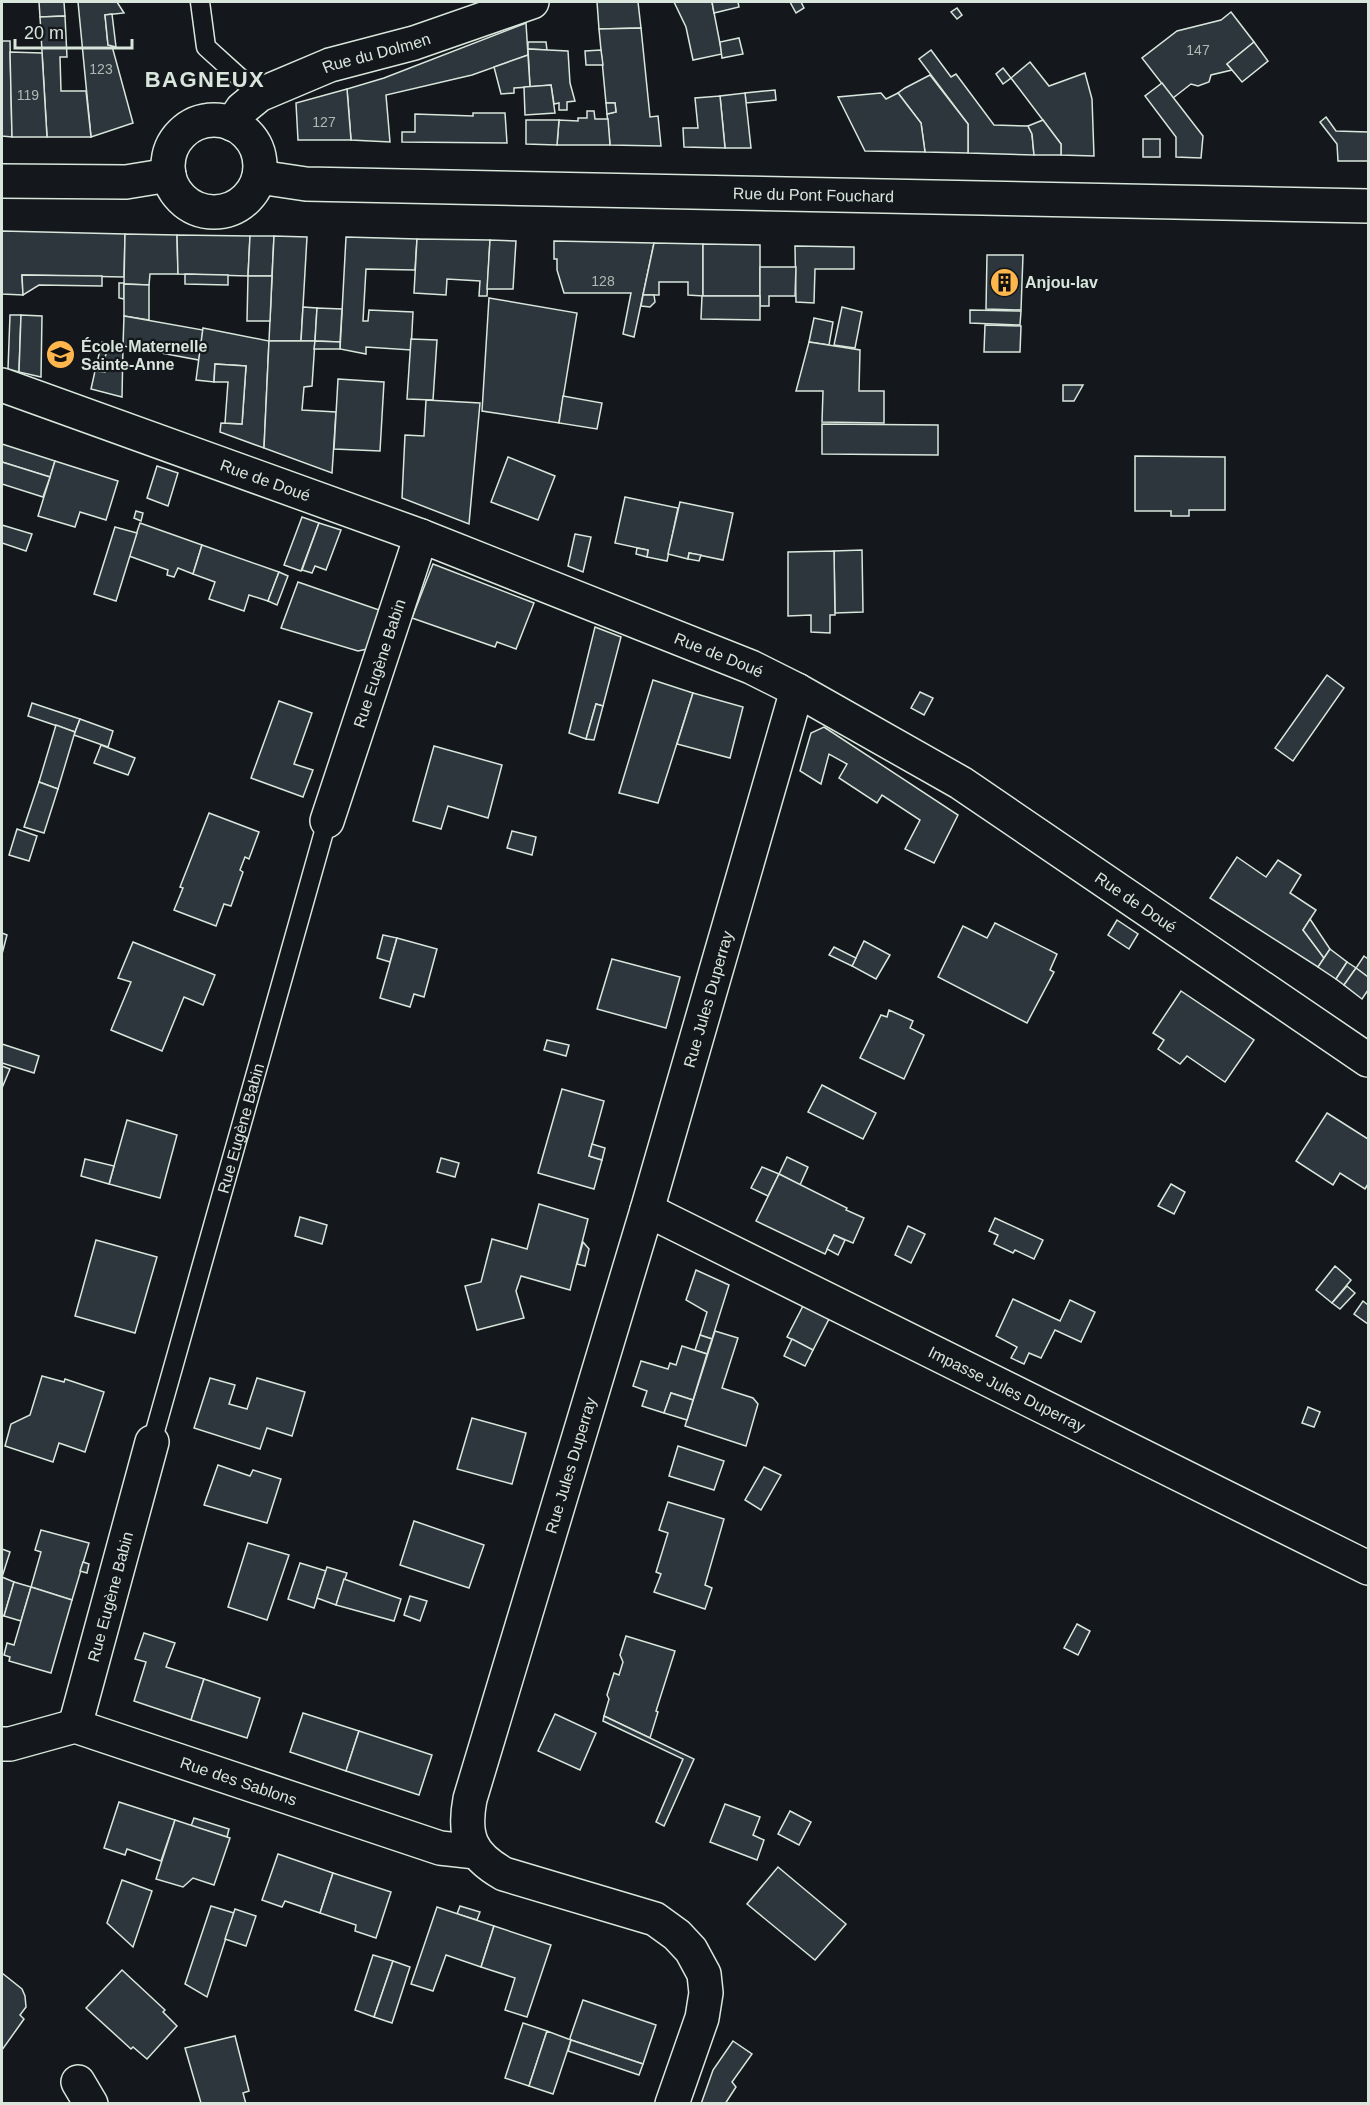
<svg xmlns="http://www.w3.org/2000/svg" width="1370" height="2105" font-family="Arial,sans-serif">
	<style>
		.building { fill: #2c363c; stroke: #d8e6dc; stroke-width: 1.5 }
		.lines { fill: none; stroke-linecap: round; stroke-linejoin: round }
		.service-casing { stroke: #d8e6dc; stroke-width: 21 }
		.minor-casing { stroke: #d8e6dc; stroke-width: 36 }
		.tertiary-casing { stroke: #d8e6dc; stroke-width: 36 }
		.secondary-casing { stroke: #d8e6dc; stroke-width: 36 }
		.service { stroke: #14181c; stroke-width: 18 }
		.minor { stroke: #14181c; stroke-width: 33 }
		.tertiary { stroke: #14181c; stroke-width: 33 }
		.secondary { stroke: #14181c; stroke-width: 33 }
		.labels { text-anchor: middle; stroke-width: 4.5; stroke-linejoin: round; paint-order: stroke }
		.number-label { font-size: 14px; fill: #adbab4 }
		.street-label { font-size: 16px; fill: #d8e6dc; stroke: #14181c }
		.poi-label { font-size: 16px; font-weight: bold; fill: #d8e6dc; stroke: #14181c; text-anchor: start }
		.district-label { font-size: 22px; font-weight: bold; letter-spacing: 1.5px; fill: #d8e6dc; stroke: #14181c }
	</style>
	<rect width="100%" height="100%" fill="#14181c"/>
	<g class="building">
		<polygon points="39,2 64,2 65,16 40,17"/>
		<polygon points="78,2 117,2 124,13 105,15 108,45 112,46 133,123 91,137"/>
		<polygon points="597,2 638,2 641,28 599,29"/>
		<polygon points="674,2 712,2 722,54 693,60 686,27"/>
		<polygon points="712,2 738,2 739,7 714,13"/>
		<polygon points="790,2 801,2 804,8 796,13"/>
		<polygon points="957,8 962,15 957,19 951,12"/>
		<polygon points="1231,12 1254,42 1227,64 1232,70 1211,75 1209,82 1198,86 1191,84 1173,98 1142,58 1177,31 1221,20"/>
		<polygon points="112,14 116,47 108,45 105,15"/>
		<polygon points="65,16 67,57 60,57 61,91 86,91 91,137 47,137 40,17"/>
		<polygon points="526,23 528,55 472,75 386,95 390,142 351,140 347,89 384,78"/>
		<polygon points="641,28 650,117 658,116 661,146 610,145 607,114 616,112 615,103 606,103 599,29"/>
		<polygon points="739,38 743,54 722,58 720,42"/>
		<polygon points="2,41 10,41 12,137 2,136"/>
		<polygon points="528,42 546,42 547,50 528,49"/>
		<polygon points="1254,42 1268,61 1242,82 1227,64"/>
		<polygon points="528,49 568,51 570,83 575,101 567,102 567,110 559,110 559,103 554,104 551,85 530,87"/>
		<polygon points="601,50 603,65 586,65 585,51"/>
		<polygon points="931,50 951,77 956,74 994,125 1028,126 1032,134 1034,155 968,153 968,124 919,59"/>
		<polygon points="10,52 42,53 47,137 12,137"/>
		<polygon points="528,55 530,87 514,88 514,93 501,94 494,67"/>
		<polygon points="1030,62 1049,86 1085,73 1092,99 1094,156 1061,155 1061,144 1011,78"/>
		<polygon points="1003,68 1011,78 1003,84 996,74"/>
		<polygon points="930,75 968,124 968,153 925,152 921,123 898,93 905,88"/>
		<polygon points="1162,83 1203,136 1201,158 1176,157 1176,137 1145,96"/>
		<polygon points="551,85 555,113 525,115 524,87"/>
		<polygon points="347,89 351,140 298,140 296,103"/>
		<polygon points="775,90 776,100 746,103 745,93"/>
		<polygon points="745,93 751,148 725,148 720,96"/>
		<polygon points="881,93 886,99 898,93 921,123 925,152 865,151 838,97"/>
		<polygon points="720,96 725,148 684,147 683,128 698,128 695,98"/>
		<polygon points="606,103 615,103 616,112 607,114"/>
		<polygon points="587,111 594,111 595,119 608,119 610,145 557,145 559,120 578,121 578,118 587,118"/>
		<polygon points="473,113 505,113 507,143 402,142 402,132 415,132 415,114 473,116"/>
		<polygon points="1326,117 1336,131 1368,132 1368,161 1338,161 1337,144 1320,122"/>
		<polygon points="526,120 559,120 557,145 526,144"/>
		<polygon points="1043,120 1061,144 1061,155 1034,155 1032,134 1028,126"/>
		<rect x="1143" y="139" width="17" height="18"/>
		<polygon points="2,231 125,234 124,277 22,275 23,295 2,294"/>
		<polygon points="125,234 177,235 178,274 150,274 149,285 124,284"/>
		<polygon points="177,235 250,236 248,276 178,274"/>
		<polygon points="250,236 274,236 272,276 248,276"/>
		<polygon points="274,236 307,237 301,341 269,341"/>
		<polygon points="346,237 417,239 415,270 366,269 363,321 368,321 369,310 413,312 411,350 366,347 366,354 340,349"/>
		<polygon points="417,239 490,240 487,296 479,296 480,281 447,279 446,295 414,293"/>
		<polygon points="490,240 516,241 513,289 487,289"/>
		<polygon points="554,241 654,243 634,337 623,334 631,293 564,293 557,270 557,259 554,259"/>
		<polygon points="654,243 703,244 703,296 688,295 688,282 659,282 659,295 643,295"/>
		<polygon points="703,244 760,245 760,296 703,296"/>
		<polygon points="795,246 854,247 854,269 815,269 814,303 796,302"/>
		<polygon points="987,255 1023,255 1021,310 986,309"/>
		<polygon points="760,267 796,267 795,296 769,296 769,306 760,306"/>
		<polygon points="185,274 228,275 228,285 185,284"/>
		<polygon points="22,275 102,276 102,286 39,285 23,295"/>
		<polygon points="248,276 272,276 270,321 247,321"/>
		<polygon points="119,283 124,283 124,299 119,298"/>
		<polygon points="124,284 149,285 149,320 124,316"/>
		<polygon points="643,295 654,295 655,302 650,307 641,306"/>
		<polygon points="702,296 760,296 760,320 701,319"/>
		<polygon points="489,298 577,313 559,423 482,411"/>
		<polygon points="303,307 317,308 315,341 301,341"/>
		<polygon points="842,307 862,312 855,348 834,345"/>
		<polygon points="317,308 342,309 340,342 315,341"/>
		<polygon points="970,310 1021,311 1020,325 970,323"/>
		<polygon points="10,315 21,315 19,372 8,369"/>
		<polygon points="21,315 42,316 41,377 19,372"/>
		<polygon points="124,316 203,330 199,360 123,346"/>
		<polygon points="814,318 833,322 829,345 809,342"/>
		<polygon points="985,325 1021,326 1020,352 984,352"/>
		<polygon points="203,328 269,341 264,448 220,432 221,423 242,424 246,366 215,364 214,382 196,380"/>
		<polygon points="411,339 437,340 433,400 407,399"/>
		<polygon points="269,341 315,341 312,386 304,387 302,410 336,412 332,473 264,448"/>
		<polygon points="315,341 340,342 340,349 314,349"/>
		<polygon points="102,342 109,343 103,365 107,366 105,372 95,371"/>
		<polygon points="809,342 860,350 859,391 884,391 884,423 822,422 823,391 796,391"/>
		<polygon points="109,343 123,346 122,397 91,389 95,371 105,372 107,366 103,365"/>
		<polygon points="215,364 246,366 242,424 225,423 228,382 214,382"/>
		<polygon points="338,379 384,382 380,451 334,449"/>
		<polygon points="1063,385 1083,385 1074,401 1063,401"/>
		<polygon points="563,396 602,403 597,429 559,423"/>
		<polygon points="426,400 480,403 469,524 402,498 405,435 424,436"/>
		<polygon points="822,424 938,425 938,455 822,454"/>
		<polygon points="2,444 55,461 50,477 2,462"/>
		<polygon points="1135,456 1225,457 1225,510 1189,510 1189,516 1171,516 1171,511 1135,511"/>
		<polygon points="508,457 555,476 538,520 491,502"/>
		<polygon points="55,461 118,481 106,520 80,512 75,527 38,516"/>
		<polygon points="2,462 50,477 43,497 2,484"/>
		<polygon points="157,466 178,473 168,506 147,498"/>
		<polygon points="625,497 678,508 667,561 647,557 648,550 615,543"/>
		<polygon points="680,502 733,513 723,560 689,553 688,559 668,554"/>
		<polygon points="136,511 143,513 141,521 134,518"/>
		<polygon points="302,517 319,523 301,571 284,565"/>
		<polygon points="140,523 202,545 193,574 178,568 174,577 167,575 168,570 129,556"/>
		<polygon points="319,523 341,530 326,570 315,566 312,573 302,570"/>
		<polygon points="2,525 32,534 26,551 2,543"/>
		<polygon points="115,527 137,533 116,601 94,594"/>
		<polygon points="575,534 591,537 583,572 568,566"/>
		<polygon points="202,545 279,572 268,601 249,595 244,611 209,599 215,582 193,574"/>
		<polygon points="637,548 648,550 647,557 636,554"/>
		<polygon points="862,550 863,612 835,613 834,551"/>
		<polygon points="834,551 835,615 830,615 830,633 811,632 811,615 788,616 788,552"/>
		<polygon points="689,553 701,555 699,561 688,559"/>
		<polygon points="433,564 534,603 516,649 497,642 495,647 412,618"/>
		<polygon points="279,572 288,576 277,605 268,601"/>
		<polygon points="298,582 382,611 372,648 358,651 281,628"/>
		<polygon points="595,627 621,637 603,706 596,704 586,739 569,733"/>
		<polygon points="1327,675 1344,688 1293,761 1275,748"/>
		<polygon points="653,680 693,693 658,803 619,793"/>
		<polygon points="920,692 933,698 924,715 911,708"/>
		<polygon points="693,693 743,707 730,758 677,744"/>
		<polygon points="279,701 312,713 294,764 313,770 303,797 251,778"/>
		<polygon points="32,703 80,719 75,732 28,716"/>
		<polygon points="596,704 603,706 594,740 586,739"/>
		<polygon points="80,719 113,731 108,747 74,735"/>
		<polygon points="56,725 75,732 58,789 39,782"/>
		<polygon points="824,727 958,815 934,863 905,849 920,820 882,795 877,803 839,778 847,764 829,754 821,784 800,771 811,733"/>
		<polygon points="101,745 135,758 128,775 94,763"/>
		<polygon points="434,746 502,765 488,818 448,806 441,829 413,821"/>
		<polygon points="39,782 58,789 44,833 24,827"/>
		<polygon points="209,813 259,832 249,859 245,857 240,870 243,872 231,906 224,904 216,926 174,910 183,888 180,887"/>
		<polygon points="17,829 37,836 29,861 9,855"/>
		<polygon points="512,831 536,837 532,855 507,848"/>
		<polygon points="1237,857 1266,877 1278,860 1301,875 1290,893 1316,910 1303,930 1324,958 1318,967 1210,898"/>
		<polygon points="1310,919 1330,949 1324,958 1303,930"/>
		<polygon points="1117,920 1138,934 1129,949 1108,935"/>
		<polygon points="995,923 1057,954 1050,970 1054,972 1027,1023 938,977 963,926 987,938"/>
		<polygon points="2,933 7,935 2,954"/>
		<polygon points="383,935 397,938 390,962 377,958"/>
		<polygon points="397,938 437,949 424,997 414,994 410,1007 380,998"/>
		<polygon points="864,941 890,955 876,979 852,966"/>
		<polygon points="133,942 215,975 203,1005 184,997 162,1051 111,1030 131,982 118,978"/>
		<polygon points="834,947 856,958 852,966 829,955"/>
		<polygon points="1330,949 1347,962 1336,979 1318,967"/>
		<polygon points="1364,956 1368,959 1368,977 1356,968"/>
		<polygon points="612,959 680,977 666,1028 597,1009"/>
		<polygon points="1347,962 1356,968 1344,985 1336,979"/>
		<polygon points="1356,968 1368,977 1368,990 1362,999 1344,985"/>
		<polygon points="1181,991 1254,1040 1225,1082 1187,1056 1180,1064 1158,1049 1164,1040 1153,1033"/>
		<polygon points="889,1010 913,1021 910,1028 924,1035 904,1079 860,1058 881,1015 887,1017"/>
		<polygon points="547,1040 569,1045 566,1056 544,1050"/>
		<polygon points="2,1044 39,1056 34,1073 2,1063"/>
		<polygon points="2,1066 10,1069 2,1088"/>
		<polygon points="822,1085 876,1113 863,1139 808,1112"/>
		<polygon points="562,1089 604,1101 589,1156 602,1160 594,1189 538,1173"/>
		<polygon points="1327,1113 1368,1139 1368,1184 1365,1189 1340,1173 1333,1185 1296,1161"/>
		<polygon points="127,1120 177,1135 160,1198 109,1184"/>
		<polygon points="592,1144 605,1148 602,1160 589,1156"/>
		<polygon points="787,1157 808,1167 800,1185 779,1174"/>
		<polygon points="441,1158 459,1163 455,1177 437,1172"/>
		<polygon points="85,1159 114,1166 109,1184 81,1176"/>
		<polygon points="762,1167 779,1174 768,1196 751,1188"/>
		<polygon points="779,1174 847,1208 846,1210 864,1218 853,1243 834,1235 825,1254 756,1221"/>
		<polygon points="1171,1184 1185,1192 1174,1214 1158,1206"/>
		<polygon points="539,1204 588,1219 570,1290 521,1276 516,1291 524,1318 477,1330 465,1286 481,1282 492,1239 527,1249"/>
		<polygon points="300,1217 327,1225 322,1244 295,1236"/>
		<polygon points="995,1218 1043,1240 1034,1259 1015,1250 1013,1253 994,1244 998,1235 989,1231"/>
		<polygon points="908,1226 925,1234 911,1263 895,1255"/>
		<polygon points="834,1235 845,1240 838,1255 827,1249"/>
		<polygon points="96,1240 157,1257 135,1333 75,1316"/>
		<polygon points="583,1242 589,1249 585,1266 577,1264"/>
		<polygon points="1335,1266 1351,1280 1332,1303 1316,1290"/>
		<polygon points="696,1270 729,1285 712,1339 700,1335 707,1312 686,1300"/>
		<polygon points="1347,1286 1355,1293 1340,1309 1332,1303"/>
		<polygon points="1013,1299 1060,1321 1070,1300 1095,1312 1081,1342 1055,1330 1041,1358 1029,1353 1024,1364 1011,1358 1017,1347 996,1336"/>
		<polygon points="1363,1301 1368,1305 1368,1324 1354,1314"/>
		<polygon points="803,1306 829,1319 813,1350 787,1337"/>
		<polygon points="715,1331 738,1338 722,1388 753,1398 758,1404 746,1446 685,1426"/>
		<polygon points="700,1335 712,1339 707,1354 695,1350"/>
		<polygon points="792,1339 813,1350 805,1366 784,1356"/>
		<polygon points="682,1346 707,1354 693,1400 671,1393 664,1413 642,1406 647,1391 633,1386 641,1361 668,1369 670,1363 676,1365"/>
		<polygon points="42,1376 64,1382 65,1379 104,1392 85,1452 59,1443 53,1462 5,1446 11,1424 30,1415"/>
		<polygon points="210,1378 235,1385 229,1404 247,1409 257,1378 305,1392 292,1436 267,1428 260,1449 194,1428"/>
		<polygon points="671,1393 693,1400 687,1420 664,1413"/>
		<polygon points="1308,1407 1320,1412 1314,1427 1302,1423"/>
		<polygon points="472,1418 526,1433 512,1484 457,1469"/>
		<polygon points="678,1446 724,1461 714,1490 669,1476"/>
		<polygon points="218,1465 250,1476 253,1470 281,1479 267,1523 204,1505"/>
		<polygon points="764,1467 781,1475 761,1510 745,1500"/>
		<polygon points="668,1502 724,1519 705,1585 712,1588 705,1609 654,1592 661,1574 656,1572 668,1533 659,1530"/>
		<polygon points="414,1521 484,1545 469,1588 400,1565"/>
		<polygon points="41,1530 89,1543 72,1600 31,1587 41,1552 35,1550"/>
		<polygon points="248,1543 289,1555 267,1620 228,1607"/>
		<polygon points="2,1549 10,1552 2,1577"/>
		<polygon points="83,1562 89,1564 87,1573 80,1571"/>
		<polygon points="300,1563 326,1571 314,1608 288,1599"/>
		<polygon points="327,1567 347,1573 336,1605 317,1598"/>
		<polygon points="2,1577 14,1582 4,1616 2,1615"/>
		<polygon points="344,1579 401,1599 394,1621 336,1605"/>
		<polygon points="14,1582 31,1587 21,1621 4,1616"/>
		<polygon points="31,1587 72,1600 51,1673 9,1661 10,1657 4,1655 7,1643 14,1645"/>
		<polygon points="410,1596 427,1601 420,1621 404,1615"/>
		<polygon points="1077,1624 1090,1631 1078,1655 1064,1648"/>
		<polygon points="144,1633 175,1643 166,1667 204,1679 191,1720 134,1701 146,1662 135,1659"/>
		<polygon points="626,1636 675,1651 656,1711 658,1712 650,1738 604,1716 609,1699 607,1695 614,1673 619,1675 623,1662 620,1655"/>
		<polygon points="204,1679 260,1698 247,1738 191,1720"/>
		<polygon points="303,1713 359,1731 346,1771 290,1752"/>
		<polygon points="555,1714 596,1733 580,1770 538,1751"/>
		<polygon points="604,1716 694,1759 664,1826 656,1822 683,1759 603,1721"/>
		<polygon points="359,1731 432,1755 419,1795 346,1771"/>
		<polygon points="119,1802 175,1820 161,1861 127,1849 125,1855 104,1848"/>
		<polygon points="725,1804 760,1817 753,1835 764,1840 757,1860 710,1842"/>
		<polygon points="790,1811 811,1822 799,1845 778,1834"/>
		<polygon points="194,1818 229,1829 227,1837 191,1826"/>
		<polygon points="175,1820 230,1838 214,1885 193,1878 183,1887 156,1879"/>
		<polygon points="278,1854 333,1873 320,1913 285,1901 282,1907 262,1900"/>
		<polygon points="778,1867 846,1924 815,1960 747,1904"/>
		<polygon points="333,1873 391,1892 376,1938 355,1931 356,1925 320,1913"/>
		<polygon points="122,1880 152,1891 133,1947 107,1923"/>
		<polygon points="211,1906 234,1913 207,1997 185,1984"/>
		<polygon points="460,1906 480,1912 477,1920 457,1914"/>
		<polygon points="437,1907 494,1926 481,1967 446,1955 433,1991 411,1984"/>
		<polygon points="235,1909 256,1916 246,1946 225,1939"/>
		<polygon points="494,1926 551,1945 527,2017 505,2010 515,1978 481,1967"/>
		<polygon points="373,1955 393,1961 374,2017 355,2010"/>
		<polygon points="393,1961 410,1967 392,2023 374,2017"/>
		<polygon points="122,1970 165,2010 163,2012 177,2026 147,2059 133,2047 131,2049 86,2008"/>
		<polygon points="2,1973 22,1989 25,1996 26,2007 20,2015 24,2019 2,2050"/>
		<polygon points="583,2000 656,2025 643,2064 571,2040 570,2038"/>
		<polygon points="523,2023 547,2031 529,2086 505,2078"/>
		<polygon points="547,2031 571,2040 553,2094 529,2086"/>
		<polygon points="235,2036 249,2091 243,2093 246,2104 201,2103 185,2048"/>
		<polygon points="571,2040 643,2064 639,2075 568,2051"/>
		<polygon points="733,2041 752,2054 732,2082 736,2087 725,2104 701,2104 713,2070"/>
	</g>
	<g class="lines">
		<defs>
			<g id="service">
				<polyline points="200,2 206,47 259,95"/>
				<path id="s1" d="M152,1442L327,821"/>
			</g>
			<g id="minor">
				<path id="s2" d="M327,821L421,536"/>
				<path id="s3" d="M647,1210L1368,1568"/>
				<path id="s4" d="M75,1726L152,1442"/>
				<path id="s5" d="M2,1744H10L75,1726L440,1848L476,1852"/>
				<polyline points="78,2082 91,2104"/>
				<path id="s6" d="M672,2104L702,2018L706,1993L704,1974L691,1950L677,1935L655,1919L504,1874C470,1855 463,1836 470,1799L647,1210L797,690"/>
			</g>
			<g id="tertiary">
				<path id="s7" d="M232,124L242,109L259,95L330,65L414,43L532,2"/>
				<path id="s8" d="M2,385L421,536L751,667L797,690L961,783L1368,1060"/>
			</g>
			<g id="secondary">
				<circle cx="214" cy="166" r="46"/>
				<path id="s9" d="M259,177L306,184L1368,206"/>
				<polyline points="2,181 126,182 169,175"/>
			</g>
		</defs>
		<use href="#service" class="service-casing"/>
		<use href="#minor" class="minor-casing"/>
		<use href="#tertiary" class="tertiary-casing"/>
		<use href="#secondary" class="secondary-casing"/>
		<use href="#service" class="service"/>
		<use href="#minor" class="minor"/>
		<use href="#tertiary" class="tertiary"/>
		<use href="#secondary" class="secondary"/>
	</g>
	<defs>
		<symbol id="building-disc" viewBox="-11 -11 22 22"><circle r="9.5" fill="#ffb74d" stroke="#14181c"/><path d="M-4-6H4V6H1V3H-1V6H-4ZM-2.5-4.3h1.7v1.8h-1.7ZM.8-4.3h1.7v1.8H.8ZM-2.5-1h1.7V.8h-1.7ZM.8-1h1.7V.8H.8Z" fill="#111"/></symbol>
		<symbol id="school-disc" viewBox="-11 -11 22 22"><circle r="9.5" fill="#ffb74d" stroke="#14181c"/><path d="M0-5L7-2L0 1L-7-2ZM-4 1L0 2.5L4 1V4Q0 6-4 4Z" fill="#111"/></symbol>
	</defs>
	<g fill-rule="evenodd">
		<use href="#building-disc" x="988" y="266" width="33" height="33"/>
		<use href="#school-disc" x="44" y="338" width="33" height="33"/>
	</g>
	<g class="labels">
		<g class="number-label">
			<text x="1198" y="55">147</text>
			<text x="101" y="74">123</text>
			<text x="28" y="100">119</text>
			<text x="324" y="127">127</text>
			<text x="603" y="286">128</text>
		</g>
		<g class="street-label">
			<text dy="6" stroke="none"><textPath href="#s7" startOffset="165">Rue du Dolmen</textPath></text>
			<text dy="6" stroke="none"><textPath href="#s9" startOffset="555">Rue du Pont Fouchard</textPath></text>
			<text dy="6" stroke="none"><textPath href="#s8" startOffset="280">Rue de Doué</textPath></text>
			<text dy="6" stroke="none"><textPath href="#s8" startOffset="766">Rue de Doué</textPath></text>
			<text dy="6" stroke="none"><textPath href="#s2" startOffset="166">Rue Eugène Babin</textPath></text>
			<text dy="6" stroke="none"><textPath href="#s8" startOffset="1252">Rue de Doué</textPath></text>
			<text dy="6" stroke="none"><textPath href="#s6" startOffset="1293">Rue Jules Duperray</textPath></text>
			<text dy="6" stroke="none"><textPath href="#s1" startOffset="326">Rue Eugène Babin</textPath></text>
			<text dy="6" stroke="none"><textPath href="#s3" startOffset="402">Impasse Jules Duperray</textPath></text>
			<text dy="6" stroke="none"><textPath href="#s6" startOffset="807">Rue Jules Duperray</textPath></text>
			<text dy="6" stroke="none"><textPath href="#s4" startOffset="134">Rue Eugène Babin</textPath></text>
			<text dy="6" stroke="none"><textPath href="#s5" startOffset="248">Rue des Sablons</textPath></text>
		</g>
		<g class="poi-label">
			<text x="1025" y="288">Anjou-lav</text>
			<text x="81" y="352">École Maternelle<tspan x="81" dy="18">Sainte-Anne</tspan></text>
		</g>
		<g class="district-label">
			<text x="205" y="87">BAGNEUX</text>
		</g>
	</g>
	<rect width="1370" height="2105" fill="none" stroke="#d8e6dc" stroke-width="6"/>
	<path d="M15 39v9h117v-9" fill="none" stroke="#d8e6dc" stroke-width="3"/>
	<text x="24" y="39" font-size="18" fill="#d8e6dc" stroke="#14181c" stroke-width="4.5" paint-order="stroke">20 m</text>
</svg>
